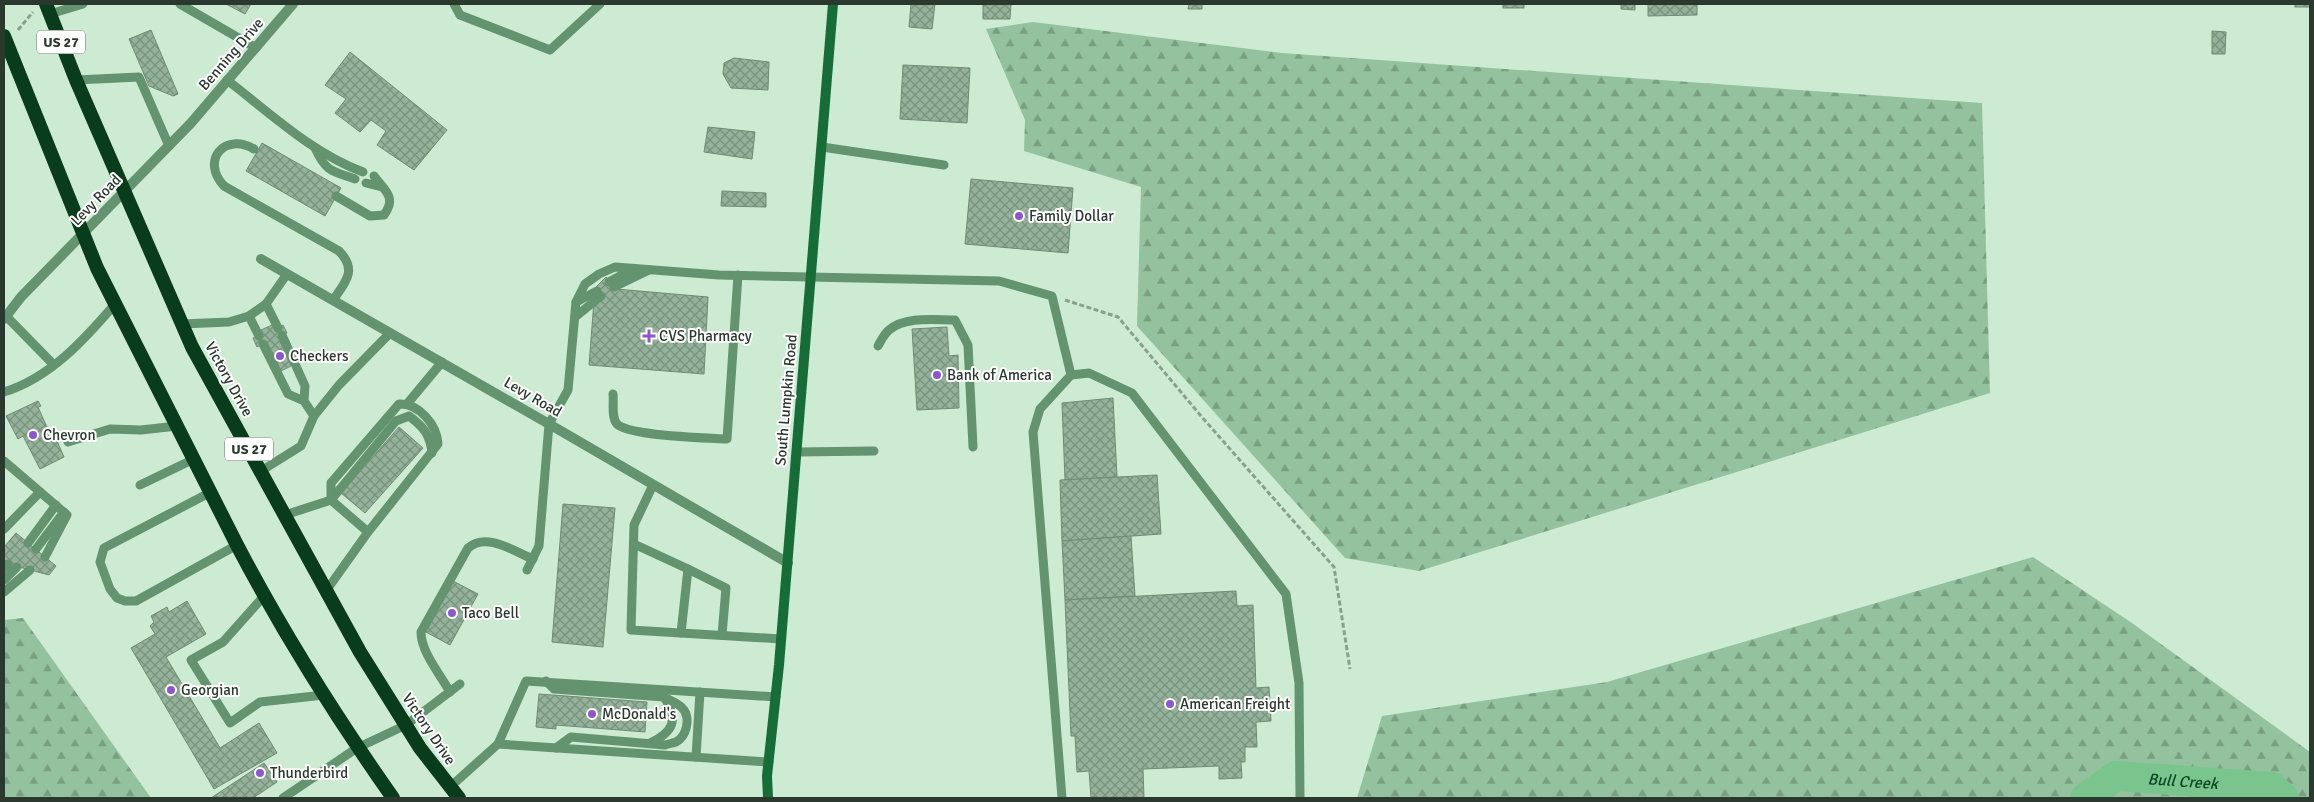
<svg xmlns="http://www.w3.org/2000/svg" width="2314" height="802" font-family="Signika,sans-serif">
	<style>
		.forest { fill: url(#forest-firs) }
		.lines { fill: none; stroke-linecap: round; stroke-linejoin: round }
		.river { stroke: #7ac58e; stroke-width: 30 }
		.building { fill: url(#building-cross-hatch); stroke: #6e8b75 }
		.path { stroke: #88a08d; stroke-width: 3; stroke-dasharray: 5 2.5; stroke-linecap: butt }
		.service { stroke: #63936f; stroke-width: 9 }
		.minor { stroke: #63936f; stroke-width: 10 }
		.secondary { stroke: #166d38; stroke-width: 10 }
		.trunk { stroke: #083c1c; stroke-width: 14 }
		.poi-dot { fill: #8b56cf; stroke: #fff; stroke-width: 2 }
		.labels { text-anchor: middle; stroke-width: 4; stroke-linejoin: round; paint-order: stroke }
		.shield { fill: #fff; stroke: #6b746d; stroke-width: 1 }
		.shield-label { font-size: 14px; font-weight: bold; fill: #2b382e }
		.street-label { font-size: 15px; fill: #2b382e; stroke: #fff }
		.poi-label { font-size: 15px; fill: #2b382e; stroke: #fff; text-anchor: start }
		.water-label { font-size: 16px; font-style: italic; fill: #0d4622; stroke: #fff }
	</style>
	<defs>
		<pattern id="forest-firs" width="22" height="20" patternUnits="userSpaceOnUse" patternTransform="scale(1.25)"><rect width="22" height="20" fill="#94c29e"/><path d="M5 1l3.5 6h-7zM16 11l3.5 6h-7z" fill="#799f81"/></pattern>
		<pattern id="building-cross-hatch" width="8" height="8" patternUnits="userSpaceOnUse" patternTransform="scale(1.25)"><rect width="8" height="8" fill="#94b29a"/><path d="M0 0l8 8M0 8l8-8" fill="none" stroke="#79927e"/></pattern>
	</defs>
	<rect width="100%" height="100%" fill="#ccebd2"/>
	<g class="forest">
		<polygon points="1033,22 1282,53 1982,103 1990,393 1419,571 1345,558 1137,326 1141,187 1024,151 1025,120 986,29"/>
		<polygon points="2033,557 2132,623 2310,752 2310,798 1357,798 1382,716 1607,682"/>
		<polygon points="23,618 151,798 4,798 4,620"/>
	</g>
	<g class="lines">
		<path class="river" id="s1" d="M2085,798L2116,776L2272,787L2284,798"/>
	</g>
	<g class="building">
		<polygon points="226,4 251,4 245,14"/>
		<polygon points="911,4 935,4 932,29 909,27"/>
		<polygon points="983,4 1011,4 1010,19 983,19"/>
		<polygon points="1189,4 1202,4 1202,9 1188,9"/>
		<rect x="1503" y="4" width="21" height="4"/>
		<polygon points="1621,4 1635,4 1635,10 1621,9"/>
		<polygon points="1648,4 1697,4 1697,15 1648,16"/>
		<rect x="2295" y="4" width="14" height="3"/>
		<polygon points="151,30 178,94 173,96 149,86 129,39"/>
		<polygon points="2212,31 2226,32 2225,54 2212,54"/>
		<polygon points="350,52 447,130 414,170 377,145 386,131 371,120 360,132 335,113 346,99 325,85"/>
		<polygon points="734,58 769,62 768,90 731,88 723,74 724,63"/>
		<polygon points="903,65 970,68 967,123 900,119"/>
		<polygon points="708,127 755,132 752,159 704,152"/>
		<polygon points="262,143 341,188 325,216 246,171"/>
		<polygon points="971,179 1073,188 1068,253 965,244"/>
		<polygon points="722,191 766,193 766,207 721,206"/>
		<polygon points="606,277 616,289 708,297 704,374 589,365 595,288"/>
		<polygon points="272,325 278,328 283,325 287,333 278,337 291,366 281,371 267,342 257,347 253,338 263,334 261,330"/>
		<polygon points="947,327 949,356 958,355 959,408 917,410 912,329"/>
		<polygon points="1113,398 1117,477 1065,480 1062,403"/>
		<polygon points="38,401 41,406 38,407 51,436 54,434 64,457 40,469 23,436 18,439 6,416"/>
		<polygon points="399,427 423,448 365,513 341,493"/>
		<polygon points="1157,475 1161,534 1062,541 1060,480"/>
		<polygon points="563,504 615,508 603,647 552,642"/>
		<polygon points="16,533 56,566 49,575 4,563 4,547"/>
		<polygon points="1131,536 1135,596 1065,600 1062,541"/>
		<polygon points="453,581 478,594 450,645 426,632"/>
		<polygon points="1236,591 1237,606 1253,605 1256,688 1269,687 1271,721 1256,722 1257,747 1245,747 1245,762 1241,762 1242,778 1219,779 1219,766 1143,769 1144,798 1091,798 1089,771 1077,772 1075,736 1071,736 1065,600"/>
		<polygon points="187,601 206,634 166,657 220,748 259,723 277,753 214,789 131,648 155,634 150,626 154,622 151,616 167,607 169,612"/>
		<polygon points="539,694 647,702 645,732 556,725 556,729 536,727"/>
		<polygon points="264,763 277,782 253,798 211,798"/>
	</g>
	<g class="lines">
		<g class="path">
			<polyline points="18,30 33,12"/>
			<polyline points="1065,300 1118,317 1201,416 1334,567 1350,669"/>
		</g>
		<g class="service">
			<polyline points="180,4 256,48"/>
			<polyline points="454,4 460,15 550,50 600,4"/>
			<polyline points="50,14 83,4"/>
			<polyline points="76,80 139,77 169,146"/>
			<path d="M227,80C270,113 312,153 363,172"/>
			<polyline points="822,147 944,165"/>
			<path d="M315,148C326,172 332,171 355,179"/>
			<path d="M254,149C225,132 200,160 224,186L339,251C358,270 345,283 333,300"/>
			<polyline points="366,183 382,187"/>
			<path d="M336,196L370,216L384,215C397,197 385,191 374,176"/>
			<polyline points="609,282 633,269"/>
			<polyline points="614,287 649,270"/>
			<polyline points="576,302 597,291"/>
			<polyline points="6,316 53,364"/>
			<polyline points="249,316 266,304"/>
			<polyline points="575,317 601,296"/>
			<polyline points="182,324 229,322 249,316 259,336"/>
			<polyline points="278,328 266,304 287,274"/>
			<polyline points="263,344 288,394 304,401"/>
			<path d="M878,346C881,341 884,334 889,330C906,316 935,320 955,320L968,345L973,447"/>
			<path d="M4,392C50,378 85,339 115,304"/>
			<path d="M613,394C614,402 611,417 617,424C629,436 707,438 727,439L738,275"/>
			<polyline points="407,404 442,362"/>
			<polyline points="314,416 339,385 390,333"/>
			<polyline points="68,442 110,429 141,430 177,426"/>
			<polyline points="797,452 874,451"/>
			<polyline points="4,461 67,515 45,557"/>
			<polyline points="261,471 301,446 314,416 304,401 305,386 282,335"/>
			<polyline points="140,485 194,459"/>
			<polyline points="653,485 634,525 631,630 781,639"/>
			<polyline points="211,492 104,548 100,562 110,589 117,598 125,601 136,601 237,545"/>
			<path d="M285,515L331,500L396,421L409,416C424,427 430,435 432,453"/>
			<polyline points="4,529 40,492"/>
			<polyline points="28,543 56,505"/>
			<polyline points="634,544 688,569 681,633"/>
			<polyline points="36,549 64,512"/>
			<polyline points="4,568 8,564"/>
			<polyline points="688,569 726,588 722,635"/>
			<polyline points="527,570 539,546 549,424 568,390 576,302 585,284 599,274 615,267 719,275 999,281 1052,296 1071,375"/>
			<polyline points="4,580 17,567"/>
			<path d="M326,591L368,532L438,444C437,425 419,403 399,404L331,483V500L368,532"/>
			<polyline points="4,592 30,570"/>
			<polyline points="264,596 223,642 191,660 230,723 260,702 324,695"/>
			<path d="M546,681L554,689L664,697C671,701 679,703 684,710C690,719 687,736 676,742C673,743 668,744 665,745L571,737L556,748"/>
			<path d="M450,692C440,674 421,652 421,632L468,548C487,532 513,551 533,559"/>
			<path d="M650,743C674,732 679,719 664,697"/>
			<polyline points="498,744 769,762"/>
			<polyline points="696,757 700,692"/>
			<polyline points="450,787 498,744 526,681 776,697"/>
			<polyline points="283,798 357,748 406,725 460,684"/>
			<polyline points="1062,798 1033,432 1040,409 1071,375 1089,373 1132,393 1286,594 1299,683 1300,798"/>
		</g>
		<g class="minor">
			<polyline points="261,259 549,424 788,563"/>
			<polyline points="4,319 21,297 191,123 293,4"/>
		</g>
		<polyline class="secondary" points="768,798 767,776 779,665 833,4"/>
		<g class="trunk">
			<polyline points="46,4 76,80 192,347 360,652 420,748 459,798"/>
			<path d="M4,36L97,268L237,545C283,633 336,717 393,798"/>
		</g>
	</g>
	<g class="poi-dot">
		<circle cx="1019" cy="216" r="5"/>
		<path d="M646.5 328.5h5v5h5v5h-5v5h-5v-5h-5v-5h5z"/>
		<circle cx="280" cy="356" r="5"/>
		<circle cx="937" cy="375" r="5"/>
		<circle cx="33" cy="435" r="5"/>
		<circle cx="452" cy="613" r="5"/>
		<circle cx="171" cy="690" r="5"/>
		<circle cx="1170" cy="704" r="5"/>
		<circle cx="592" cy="714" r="5"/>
		<circle cx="260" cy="773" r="5"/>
	</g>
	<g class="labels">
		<g class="shield">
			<rect x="37" y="30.5" width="48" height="23" rx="4"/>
			<rect x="225" y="437.5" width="48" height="23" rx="4"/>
		</g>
		<g class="shield-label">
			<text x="61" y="47">US 27</text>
			<text x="249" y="454">US 27</text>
		</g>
		<g class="street-label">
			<text transform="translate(231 54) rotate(-49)" y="5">Benning Drive</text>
			<text transform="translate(96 200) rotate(-46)" y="5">Levy Road</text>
			<text transform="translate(229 379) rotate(61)" y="5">Victory Drive</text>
			<text transform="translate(533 397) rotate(30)" y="5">Levy Road</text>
			<text transform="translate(786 400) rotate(-85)" y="5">South Lumpkin Road</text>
			<text transform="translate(429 729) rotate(56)" y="5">Victory Drive</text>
		</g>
		<g class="poi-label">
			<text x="1029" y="221">Family Dollar</text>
			<text x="659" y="341">CVS Pharmacy</text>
			<text x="290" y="361">Checkers</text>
			<text x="947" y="380">Bank of America</text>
			<text x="43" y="440">Chevron</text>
			<text x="462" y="618">Taco Bell</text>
			<text x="181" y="695">Georgian</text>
			<text x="1180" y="709">American Freight</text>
			<text x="602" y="719">McDonald's</text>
			<text x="270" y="778">Thunderbird</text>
		</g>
		<g class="water-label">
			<text dy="6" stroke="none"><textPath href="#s1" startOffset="105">Bull Creek</textPath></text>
		</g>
	</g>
	<rect width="2314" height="802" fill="none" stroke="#2b382e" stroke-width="10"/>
</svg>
